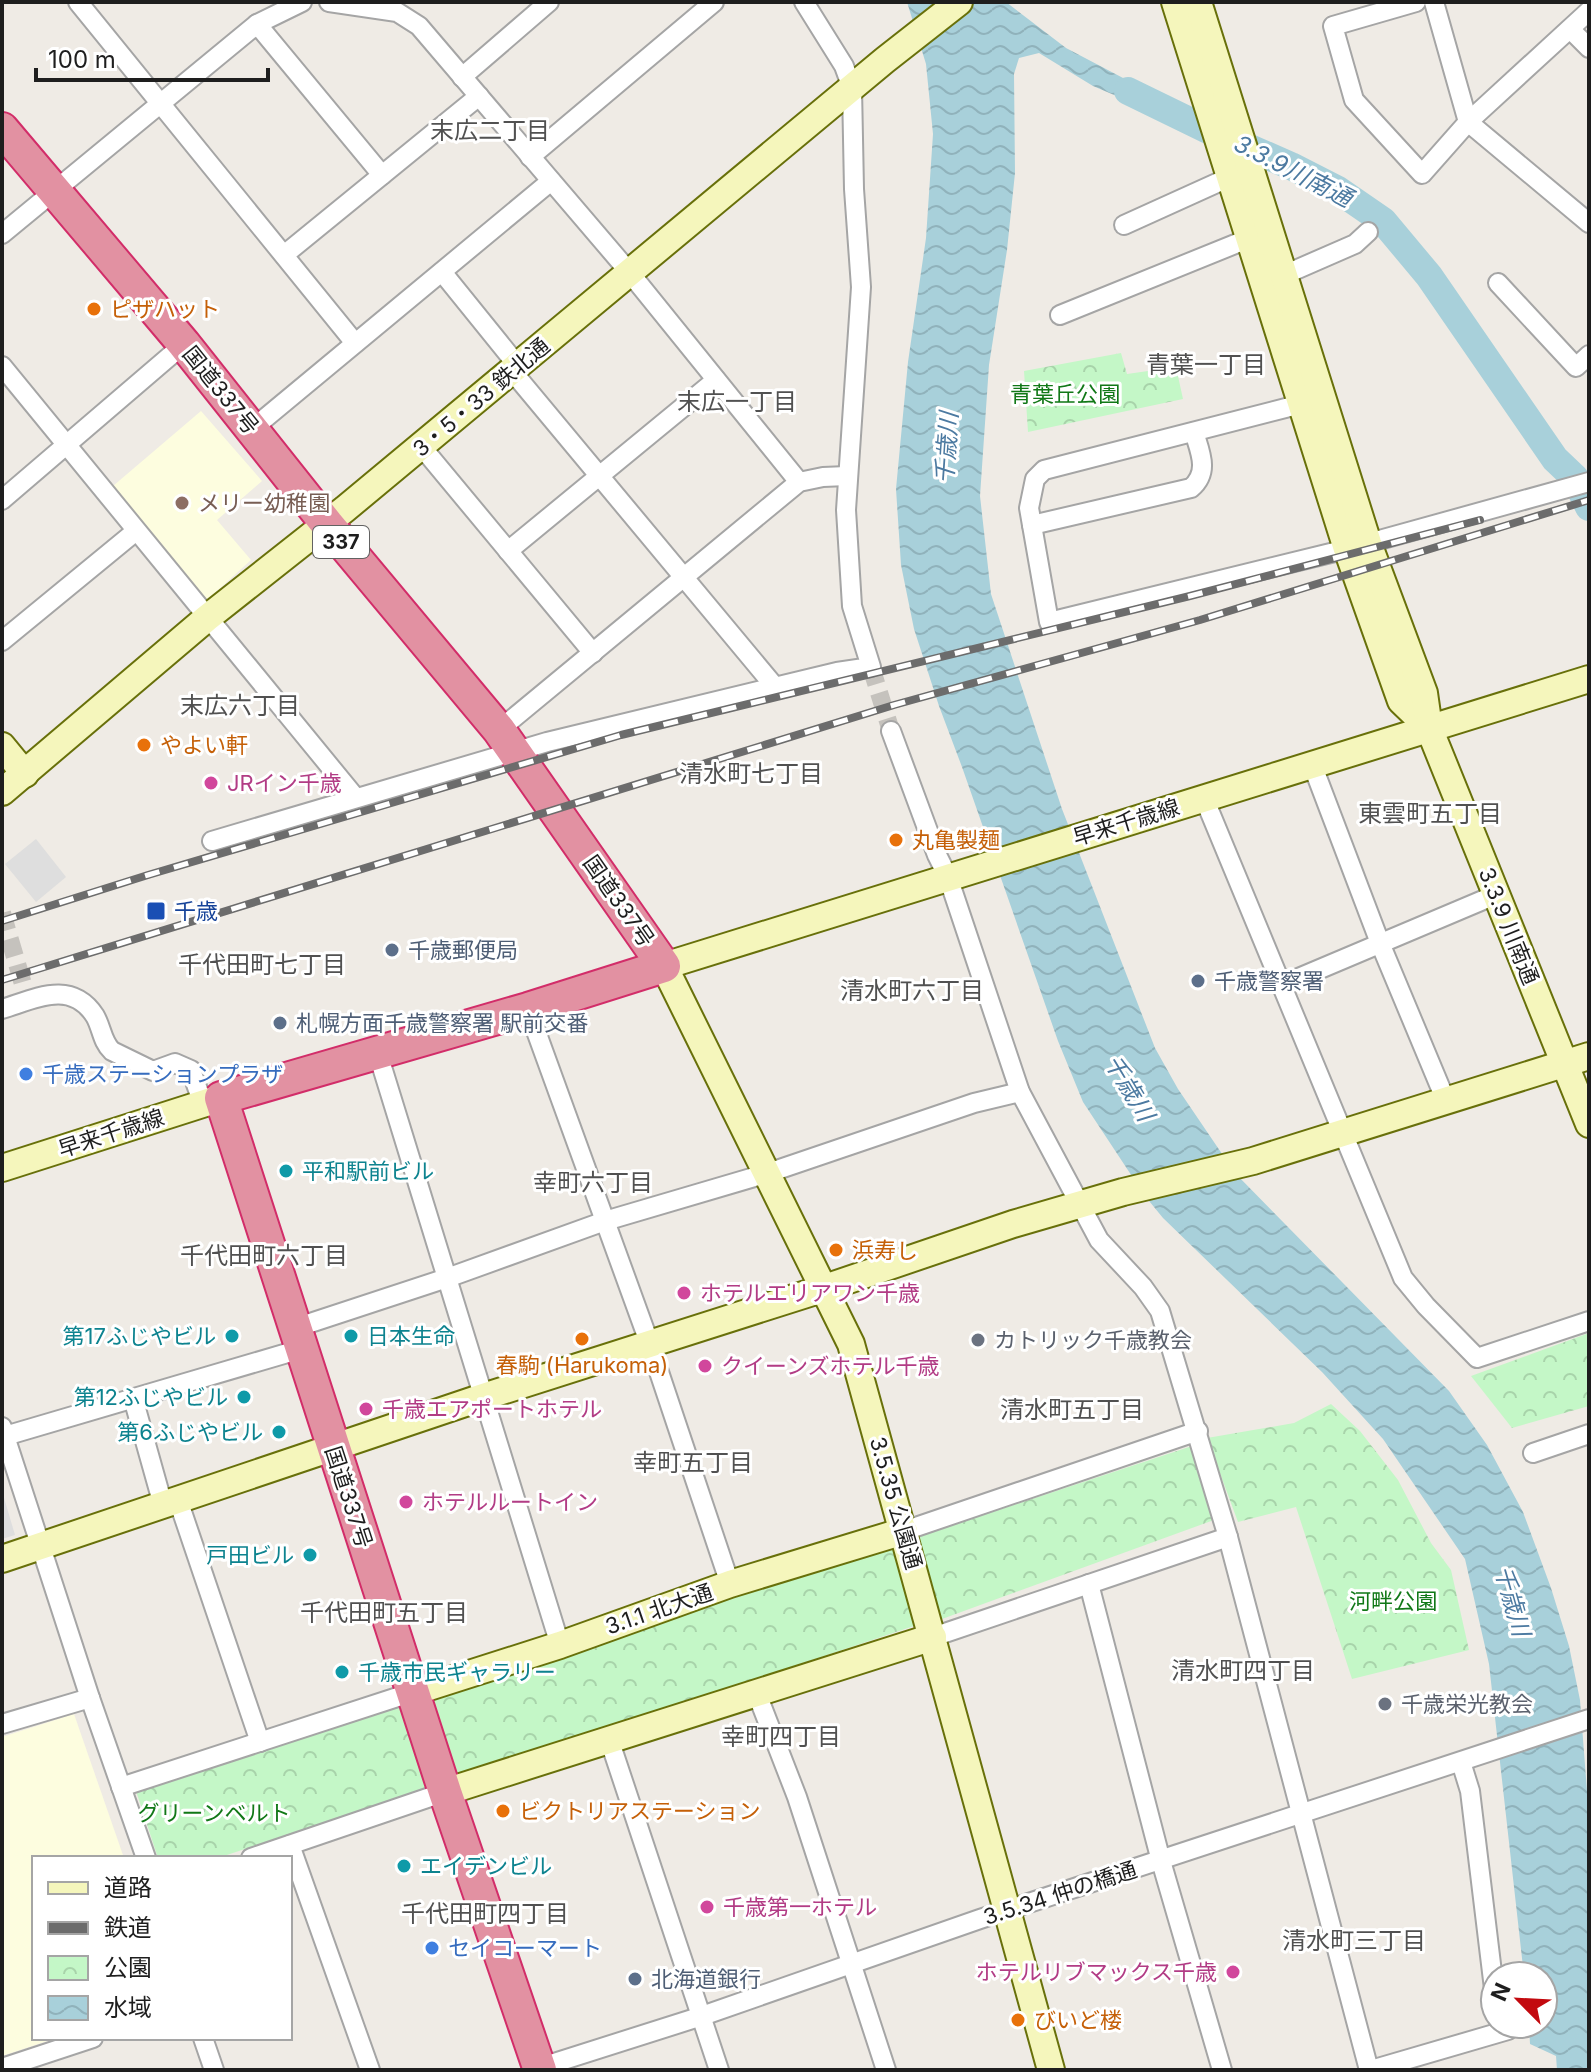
<svg xmlns="http://www.w3.org/2000/svg" width="1591" height="2072" font-family="Inter,'Noto Sans JP',sans-serif">
	<style>
		.education { fill: #fdfddf }
		.park { fill: url(#park-crowns) }
		.parking { fill: #dedede }
		.water { fill: url(#water-waves) }
		.lines { fill: none; stroke-linecap: round; stroke-linejoin: round }
		.river { stroke: #a8d0da; stroke-width: 28 }
		.street-tunnel { stroke: #c5c2bd; stroke-width: 18; stroke-dasharray: 18 9; stroke-linecap: butt }
		.street-casing { stroke: #a5a5a5; stroke-width: 22 }
		.secondary-casing { stroke: #68700a; stroke-width: 30 }
		.highway-casing { stroke: #d22d69; stroke-width: 36 }
		.street { stroke: #fff; stroke-width: 18 }
		.secondary { stroke: #f5f6bc; stroke-width: 26 }
		.highway { stroke: #e291a2; stroke-width: 32 }
		.rail-casing { stroke: #6c6c6c; stroke-width: 8 }
		.rail { stroke: #fff; stroke-width: 5; stroke-dasharray: 15; stroke-linecap: butt }
		.food-dot { fill: #e8710a; stroke: #fff; stroke-width: 3 }
		.education-dot { fill: #8d6e63; stroke: #fff; stroke-width: 3 }
		.hotel-dot { fill: #d1479c; stroke: #fff; stroke-width: 3 }
		.transit-dot { fill: #1a4fb4; stroke: #fff; stroke-width: 3 }
		.service-dot { fill: #5c6f8a; stroke: #fff; stroke-width: 3 }
		.shop-dot { fill: #3f7fe0; stroke: #fff; stroke-width: 3 }
		.culture-dot { fill: #0f9aa8; stroke: #fff; stroke-width: 3 }
		.worship-dot { fill: #6b7280; stroke: #fff; stroke-width: 3 }
		.labels { text-anchor: middle; stroke-width: 6; stroke-linejoin: round; paint-order: stroke }
		.shield { fill: #fff; stroke: #626262; stroke-width: 2 }
		.shield-label { font-size: 20px; font-weight: bold; fill: #1e1e1e }
		.food-label { font-size: 22px; fill: #c56008; stroke: #fff; text-anchor: start }
		.street-label { font-size: 22px; fill: #1e1e1e; stroke: #fff }
		.park-label { font-size: 22px; fill: #117817; stroke: #fff }
		.education-label { font-size: 22px; fill: #785e54; stroke: #fff; text-anchor: start }
		.hotel-label { font-size: 22px; fill: #b23c85; stroke: #fff; text-anchor: start }
		.transit-label { font-size: 22px; fill: #164399; stroke: #fff; text-anchor: start }
		.service-label { font-size: 22px; fill: #4e5e75; stroke: #fff; text-anchor: start }
		.shop-label { font-size: 22px; fill: #366cbe; stroke: #fff; text-anchor: start }
		.culture-label { font-size: 22px; fill: #0d838f; stroke: #fff; text-anchor: start }
		.worship-label { font-size: 22px; fill: #5b616d; stroke: #fff; text-anchor: start }
		.neighbourhood-label { font-size: 24px; fill: #515151; stroke: #fff }
		.water-label { font-size: 24px; font-style: italic; fill: #4c7aa1; stroke: #fff }
	</style>
	<defs>
		<pattern id="park-crowns" width="20" height="18" patternUnits="userSpaceOnUse" patternTransform="scale(2)"><rect width="20" height="18" fill="#c4f7c7"/><path d="M2 6a3 3 0 1 1 6 0M12 15a3 3 0 1 1 6 0" fill="none" stroke="#a8d3aa"/></pattern>
		<pattern id="water-waves" width="16" height="10" patternUnits="userSpaceOnUse" patternTransform="scale(2)"><rect width="16" height="10" fill="#a8d0da"/><path d="M0 5q4-4 8 0t8 0" fill="none" stroke="#90b2bb"/></pattern>
	</defs>
	<rect width="100%" height="100%" fill="#efebe5"/>
	<g class="education">
		<polygon points="201,411 262,481 217,520 251,560 206,601 113,486"/>
		<polygon points="74,1714 124,1858 34,1858 34,2038 56,2038 2,2056 2,1737"/>
	</g>
	<g class="park">
		<polygon points="1121,353 1127,374 1176,367 1183,399 1028,432 1024,371"/>
		<polygon points="1589,1333 1589,1406 1512,1428 1471,1376"/>
		<polygon points="1331,1404 1360,1431 1398,1480 1431,1543 1451,1570 1469,1650 1352,1679 1296,1507 1238,1522 1207,1438 1294,1423"/>
		<polygon points="1192,1446 1214,1520 942,1619 917,1537"/>
		<polygon points="894,1545 917,1625 218,1858 158,1858 136,1791"/>
	</g>
	<g class="parking">
		<polygon points="36,839 66,877 36,902 5,864"/>
		<polygon points="2,1491 15,1535 2,1539"/>
	</g>
	<polygon class="water" points="907,2 1006,2 1066,48 1163,99 1161,115 1093,86 1039,53 1019,58 1014,74 1015,173 1007,250 989,365 980,496 991,594 1062,809 1155,1048 1178,1089 1235,1173 1449,1391 1487,1445 1523,1512 1551,1588 1569,1646 1580,1700 1589,1817 1589,2070 1557,2070 1556,2056 1530,2044 1529,2024 1543,2024 1543,1976 1524,1976 1489,1664 1465,1559 1383,1439 1322,1372 1163,1218 1145,1196 1083,1102 1058,1041 962,767 939,706 914,629 901,565 896,489 908,362 926,238 933,134 926,64"/>
	<g class="lines">
		<polyline class="river" points="1128,91 1206,129 1291,166 1338,190 1383,221 1429,276 1555,459 1575,478 1589,507"/>
		<g class="street-tunnel">
			<polyline points="871,667 891,731"/>
			<polyline points="2,913 28,1001"/>
		</g>
		<defs>
			<g id="street">
				<polyline points="78,2 355,343"/>
				<polyline points="329,2 397,12 419,26 630,273 799,482"/>
				<polyline points="1416,2 1333,26 1354,100 1422,174 1468,122 1589,11"/>
				<polyline points="1434,2 1468,122 1589,223"/>
				<polyline points="257,24 382,175"/>
				<polyline points="1570,29 1589,48"/>
				<polyline points="462,77 549,2"/>
				<polyline points="530,157 714,2"/>
				<polyline points="1124,225 1230,177"/>
				<polyline points="2,234 257,24 302,2"/>
				<polyline points="284,255 479,96"/>
				<polyline points="442,272 518,366"/>
				<polyline points="1284,275 1355,244 1368,232"/>
				<polyline points="1498,283 1576,367 1589,355"/>
				<polyline points="1060,315 1250,238"/>
				<polyline points="2,366 355,797"/>
				<polyline points="512,371 776,688"/>
				<polyline points="1309,402 1044,470 1035,479 1029,508 1049,622 1347,549 1589,482"/>
				<polyline points="252,429 551,181"/>
				<polyline points="421,446 593,653"/>
				<polyline points="2,500 184,344"/>
				<path d="M1032,525L1191,488C1210,472 1200,452 1194,432"/>
				<polyline points="508,551 716,380"/>
				<polyline points="2,641 136,531"/>
				<polyline points="499,730 799,482 823,477 847,476"/>
				<polyline points="891,731 937,855 948,877 1020,1092 1099,1240 1143,1287 1160,1311 1228,1537 1369,2070"/>
				<polyline points="1312,764 1380,943 1446,1101"/>
				<polyline points="1204,798 1403,1278 1426,1306 1477,1358 1589,1321"/>
				<polyline points="212,841 547,742 837,672 871,667 852,606 846,510 861,287 854,189 852,88 844,66 804,2"/>
				<polyline points="1282,985 1495,895"/>
				<path d="M2,1009C35,999 71,979 95,1016C102,1028 102,1042 112,1051L153,1071L175,1063L191,1070L203,1104"/>
				<polyline points="528,1009 649,1342 730,1584"/>
				<polyline points="378,1054 560,1645"/>
				<polyline points="295,1328 447,1278 605,1221 768,1173 974,1103 1020,1092"/>
				<polyline points="133,1398 163,1505"/>
				<polyline points="2,1427 90,1698 146,1858"/>
				<polyline points="5,1436 301,1349"/>
				<polyline points="1533,1453 1589,1434"/>
				<polyline points="178,1500 260,1742"/>
				<polyline points="904,1531 1198,1431"/>
				<polyline points="1089,1584 1161,1861 1222,2070"/>
				<polyline points="933,1637 1228,1537"/>
				<polyline points="757,1694 797,1797 886,2070"/>
				<polyline points="2,1724 90,1698"/>
				<polyline points="609,1739 719,2070"/>
				<polyline points="1461,1762 1470,1791 1495,1997"/>
				<polyline points="121,1787 413,1692"/>
				<polyline points="290,1845 370,2070"/>
				<polyline points="251,1858 445,1792"/>
				<polyline points="203,2038 214,2070"/>
				<polyline points="2,2068 93,2038"/>
				<polyline points="532,2070 702,2016 980,1919 1589,1719"/>
				<polyline points="1371,2070 1508,2030"/>
			</g>
			<g id="secondary">
				<polyline points="1175,2 1347,549 1401,701 1429,728"/>
				<polyline points="1198,2 1368,543 1424,693 1429,728 1589,1124"/>
				<polyline points="2,746 25,774"/>
				<polyline points="2,792 207,618 345,509 885,60 959,2"/>
				<polyline points="2,1168 221,1098"/>
				<polyline points="2,1559 483,1397 822,1289 1013,1224 1123,1192 1253,1161 1589,1056"/>
				<polyline points="413,1692 560,1645 730,1584 904,1531"/>
				<polyline points="445,1792 933,1637"/>
				<polyline points="1051,2070 851,1344 664,966 1589,679"/>
			</g>
			<polyline id="highway" points="2,129 184,344 327,524 499,730 664,966 528,1009 221,1098 445,1792 540,2070"/>
		</defs>
		<use href="#street" class="street-casing"/>
		<use href="#secondary" class="secondary-casing"/>
		<use href="#highway" class="highway-casing"/>
		<use href="#street" class="street"/>
		<use href="#secondary" class="secondary"/>
		<use href="#highway" class="highway"/>
		<defs>
			<g id="rail">
				<polyline points="2,921 148,875 621,735 1190,596 1480,520"/>
				<polyline points="2,980 894,705 1200,620 1589,500"/>
			</g>
		</defs>
		<use href="#rail" class="rail-casing"/>
		<use href="#rail" class="rail"/>
	</g>
	<g class="food-dot">
		<circle cx="94" cy="309" r="8"/>
		<circle cx="144" cy="745" r="8"/>
		<circle cx="896" cy="840" r="8"/>
		<circle cx="836" cy="1250" r="8"/>
		<circle cx="582" cy="1339" r="8"/>
		<circle cx="503" cy="1811" r="8"/>
		<circle cx="1018" cy="2020" r="8"/>
	</g>
	<circle class="education-dot" cx="182" cy="503" r="8"/>
	<g class="hotel-dot">
		<circle cx="211" cy="783" r="8"/>
		<circle cx="684" cy="1293" r="8"/>
		<circle cx="705" cy="1366" r="8"/>
		<circle cx="366" cy="1409" r="8"/>
		<circle cx="406" cy="1502" r="8"/>
		<circle cx="707" cy="1907" r="8"/>
		<circle cx="1233" cy="1972" r="8"/>
	</g>
	<rect class="transit-dot" x="146" y="901" width="20" height="20" rx="4"/>
	<g class="service-dot">
		<circle cx="392" cy="950" r="8"/>
		<circle cx="1198" cy="981" r="8"/>
		<circle cx="280" cy="1023" r="8"/>
		<circle cx="635" cy="1979" r="8"/>
	</g>
	<g class="shop-dot">
		<circle cx="26" cy="1074" r="8"/>
		<circle cx="432" cy="1948" r="8"/>
	</g>
	<g class="culture-dot">
		<circle cx="286" cy="1171" r="8"/>
		<circle cx="232" cy="1336" r="8"/>
		<circle cx="351" cy="1336" r="8"/>
		<circle cx="244" cy="1397" r="8"/>
		<circle cx="279" cy="1432" r="8"/>
		<circle cx="310" cy="1555" r="8"/>
		<circle cx="342" cy="1672" r="8"/>
		<circle cx="404" cy="1866" r="8"/>
	</g>
	<g class="worship-dot">
		<circle cx="978" cy="1340" r="8"/>
		<circle cx="1385" cy="1704" r="8"/>
	</g>
	<g class="labels">
		<rect class="shield" x="313" y="526" width="56" height="32" rx="6"/>
		<g class="shield-label">
			<text x="341" y="549">337</text>
		</g>
		<g class="food-label">
			<text x="110" y="317">ピザハット</text>
			<text x="160" y="753">やよい軒</text>
			<text x="912" y="848">丸亀製麺</text>
			<text x="852" y="1258">浜寿し</text>
			<text x="582" y="1373" text-anchor="middle">春駒 (Harukoma)</text>
			<text x="519" y="1819">ビクトリアステーション</text>
			<text x="1034" y="2028">びいど楼</text>
		</g>
		<g class="street-label">
			<text transform="translate(221 390) rotate(51)" y="8">国道337号</text>
			<text transform="translate(481 397) rotate(-40)" y="8">3・5・33 鉄北通</text>
			<text transform="translate(1126 822) rotate(-17)" y="8">早来千歳線</text>
			<text transform="translate(619 901) rotate(55)" y="8">国道337号</text>
			<text transform="translate(1509 926) rotate(68)" y="8">3.3.9 川南通</text>
			<text transform="translate(111 1133) rotate(-18)" y="8">早来千歳線</text>
			<text transform="translate(349 1497) rotate(72)" y="8">国道337号</text>
			<text transform="translate(896 1503) rotate(74)" y="8">3.5.35 公園通</text>
			<text transform="translate(659 1609) rotate(-19)" y="8">3.1.1 北大通</text>
			<text transform="translate(1060 1893) rotate(-18)" y="8">3.5.34 仲の橋通</text>
		</g>
		<g class="park-label">
			<text x="1065" y="402">青葉丘公園</text>
			<text x="1393" y="1609">河畔公園</text>
			<text x="214" y="1821">グリーンベルト</text>
		</g>
		<g class="education-label">
			<text x="198" y="511">メリー幼稚園</text>
		</g>
		<g class="hotel-label">
			<text x="227" y="791">JRイン千歳</text>
			<text x="700" y="1301">ホテルエリアワン千歳</text>
			<text x="721" y="1374">クイーンズホテル千歳</text>
			<text x="382" y="1417">千歳エアポートホテル</text>
			<text x="422" y="1510">ホテルルートイン</text>
			<text x="723" y="1915">千歳第一ホテル</text>
			<text x="1217" y="1980" text-anchor="end">ホテルリブマックス千歳</text>
		</g>
		<g class="transit-label">
			<text x="174" y="919">千歳</text>
		</g>
		<g class="service-label">
			<text x="408" y="958">千歳郵便局</text>
			<text x="1214" y="989">千歳警察署</text>
			<text x="296" y="1031">札幌方面千歳警察署 駅前交番</text>
			<text x="651" y="1987">北海道銀行</text>
		</g>
		<g class="shop-label">
			<text x="42" y="1082">千歳ステーションプラザ</text>
			<text x="448" y="1956">セイコーマート</text>
		</g>
		<g class="culture-label">
			<text x="302" y="1179">平和駅前ビル</text>
			<text x="216" y="1344" text-anchor="end">第17ふじやビル</text>
			<text x="367" y="1344">日本生命</text>
			<text x="228" y="1405" text-anchor="end">第12ふじやビル</text>
			<text x="263" y="1440" text-anchor="end">第6ふじやビル</text>
			<text x="294" y="1563" text-anchor="end">戸田ビル</text>
			<text x="358" y="1680">千歳市民ギャラリー</text>
			<text x="420" y="1874">エイデンビル</text>
		</g>
		<g class="worship-label">
			<text x="994" y="1348">カトリック千歳教会</text>
			<text x="1401" y="1712">千歳栄光教会</text>
		</g>
		<g class="neighbourhood-label">
			<text x="490" y="139">末広二丁目</text>
			<text x="1206" y="373">青葉一丁目</text>
			<text x="737" y="410">末広一丁目</text>
			<text x="240" y="714">末広六丁目</text>
			<text x="751" y="782">清水町七丁目</text>
			<text x="1430" y="822">東雲町五丁目</text>
			<text x="262" y="973">千代田町七丁目</text>
			<text x="912" y="999">清水町六丁目</text>
			<text x="593" y="1191">幸町六丁目</text>
			<text x="264" y="1264">千代田町六丁目</text>
			<text x="1072" y="1418">清水町五丁目</text>
			<text x="693" y="1471">幸町五丁目</text>
			<text x="384" y="1621">千代田町五丁目</text>
			<text x="1243" y="1679">清水町四丁目</text>
			<text x="781" y="1745">幸町四丁目</text>
			<text x="485" y="1922">千代田町四丁目</text>
			<text x="1354" y="1949">清水町三丁目</text>
		</g>
		<g class="water-label">
			<text transform="translate(1293 171) rotate(27)" y="8">3.3.9川南通</text>
			<text transform="translate(947 448) rotate(-86)" y="8">千歳川</text>
			<text transform="translate(1129 1088) rotate(59)" y="8">千歳川</text>
			<text transform="translate(1512 1601) rotate(74)" y="8">千歳川</text>
		</g>
	</g>
	<rect width="1591" height="2072" fill="none" stroke="#1e1e1e" stroke-width="8"/>
	<rect x="32" y="1856" width="260" height="184" fill="#ffffff" stroke="#a5a5a5" stroke-width="2"/>
	<rect x="48" y="1882" width="40" height="12" fill="#f5f6bc" stroke="#a5a5a5" stroke-width="2"/>
	<text x="104" y="1896" font-size="24" fill="#1e1e1e">道路</text>
	<rect x="48" y="1922" width="40" height="12" fill="#6c6c6c" stroke="#a5a5a5" stroke-width="2"/>
	<text x="104" y="1936" font-size="24" fill="#1e1e1e">鉄道</text>
	<rect x="48" y="1956" width="40" height="24" fill="url(#park-crowns)" stroke="#a5a5a5" stroke-width="2"/>
	<text x="104" y="1976" font-size="24" fill="#1e1e1e">公園</text>
	<rect x="48" y="1996" width="40" height="24" fill="url(#water-waves)" stroke="#a5a5a5" stroke-width="2"/>
	<text x="104" y="2016" font-size="24" fill="#1e1e1e">水域</text>
	<g transform="translate(1519 2000) rotate(294)"><circle r="38" fill="#ffffff" stroke="#a5a5a5" stroke-width="2"/>
	<path d="M0-6L14 30L0 20L-14 30Z" fill="#c30a0f"/>
	<text y="-12" font-size="22" font-weight="bold" text-anchor="middle" fill="#1e1e1e">N</text>
	</g>
	<path d="M36 68v12h232v-12" fill="none" stroke="#1e1e1e" stroke-width="4"/>
	<text x="48" y="68" font-size="24" fill="#1e1e1e" stroke="#ffffff" stroke-width="6" paint-order="stroke">100 m</text>
</svg>
